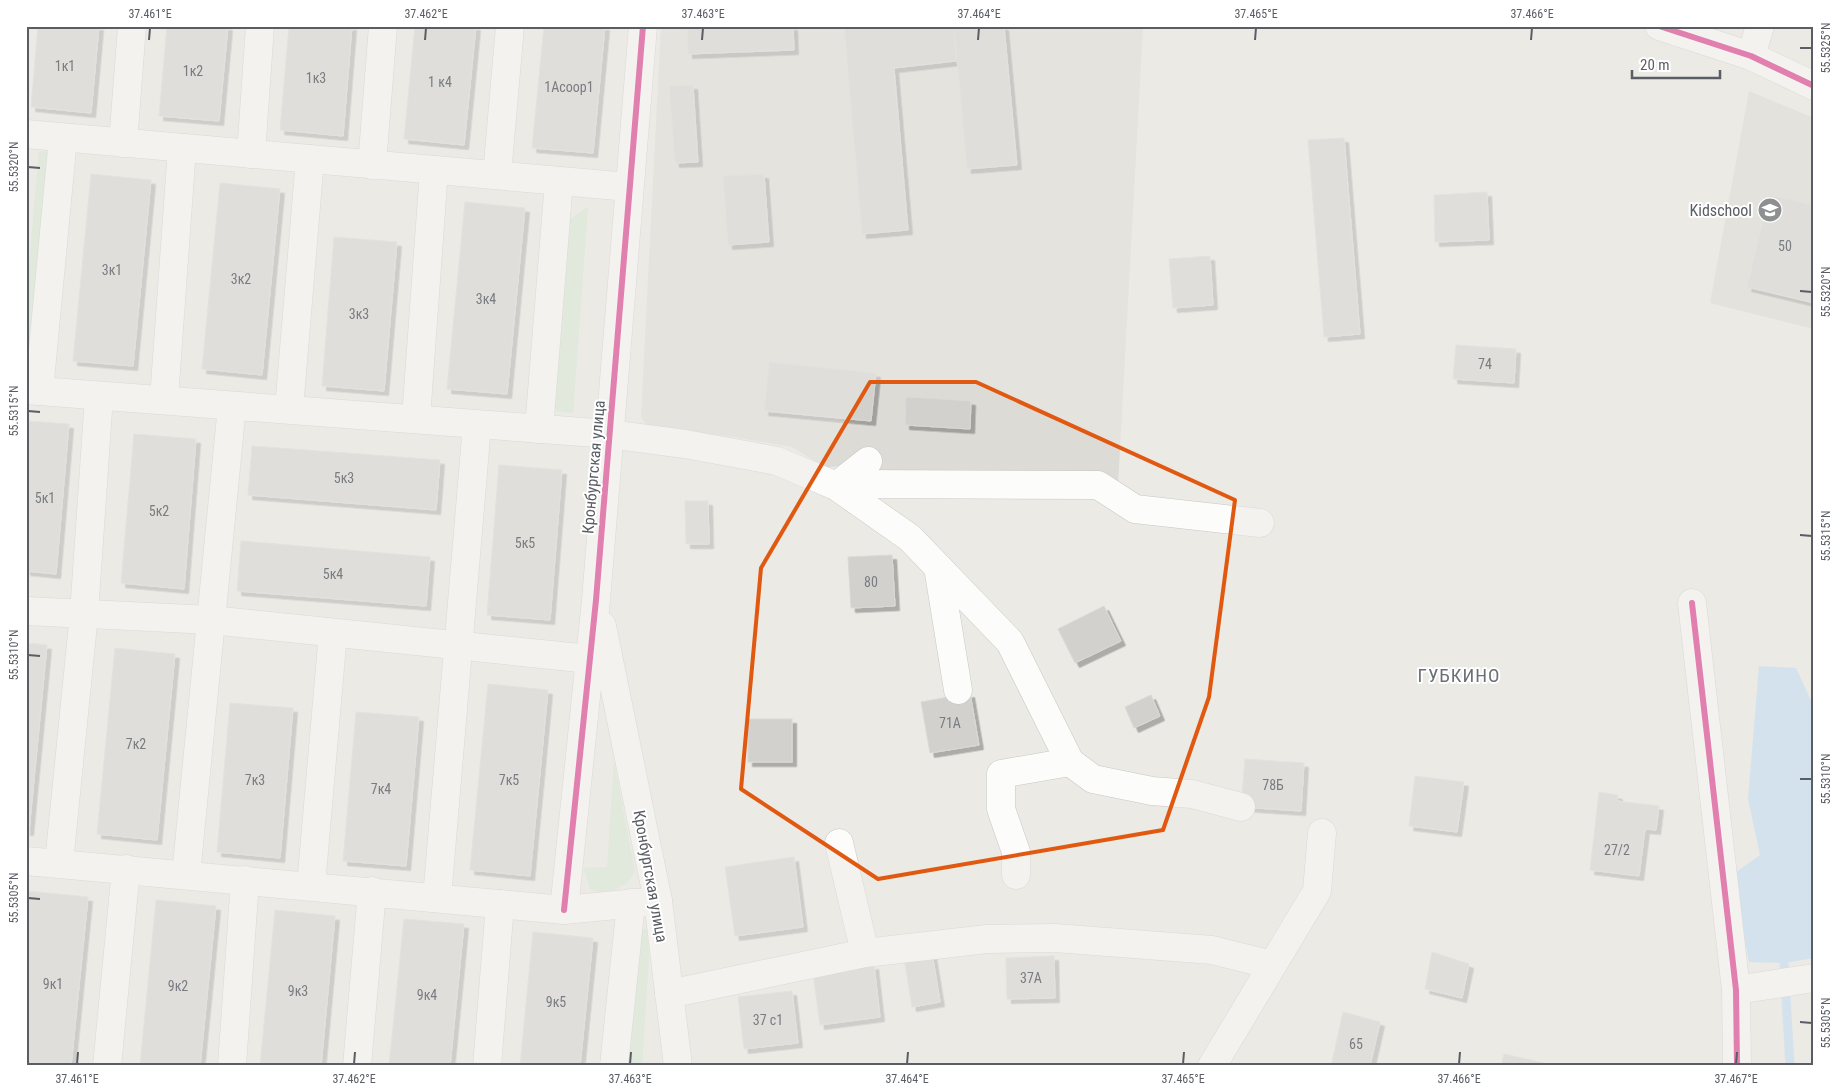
<svg xmlns="http://www.w3.org/2000/svg" width="1840" height="1092" font-family="'Roboto Condensed',sans-serif">
	<style>
		.industrial { fill: #dcdbd6 }
		.education { fill: #dcdad3 }
		.green { fill: #d2e8d0 }
		.water { fill: #b7daf7 }
		.lines { fill: none; stroke-linecap: round; stroke-linejoin: round }
		.stream { stroke: #b7daf7; stroke-width: 9 }
		.building { fill: #d2d1ce; stroke: #dad9d4; filter: url(#shadow) }
		.minor-casing { stroke: #c7c7c6; stroke-width: 29 }
		.minor { stroke: #fcfcfb; stroke-width: 28 }
		.cycleway-casing { stroke: #fff; stroke-width: 9 }
		.cycleway { stroke: #d6006c; stroke-width: 6 }
		.marked { fill: none; stroke: #e15910; stroke-width: 4; stroke-linejoin: round }
		.ticks { fill: none; stroke: #5a5e64; stroke-width: 2 }
		.labels { text-anchor: middle; stroke-width: 4; stroke-linejoin: round; paint-order: stroke }
		.number-label { font-size: 14px; fill: #797c80 }
		.poi-label { font-size: 16px; fill: #5a5e64; stroke: #fff; text-anchor: end }
		.street-label { font-size: 16px; fill: #5a5e64; stroke: #fff }
		.quarter-label { font-size: 19px; letter-spacing: 1px; fill: #6b7076; stroke: #fff }
		.neatline { fill: none; stroke: #5a5e64; stroke-width: 2 }
		.ticks-label { font-size: 12px; text-anchor: middle; fill: #5a5e64 }
	</style>
	<defs>
		<filter id="shadow"><feDropShadow dx="4.5" dy="4.5" stdDeviation="0" flood-color="#0004"/></filter>
	</defs>
	<rect width="100%" height="100%" fill="#ebeae5"/>
	<polygon class="industrial" points="661,26 1143,26 1118,485 857,484 867,461 826,468 792,447 734,437 647,426 641,417"/>
	<polygon class="education" points="1749,91 1814,118 1814,329 1710,303"/>
	<g class="green">
		<polygon points="39,151 49,152 33,349 26,349 26,299"/>
		<polygon points="588,207 573,413 556,411 552,397 568,221"/>
		<polygon points="614,762 635,871 627,883 605,895 590,889 584,868 607,867"/>
		<polygon points="636,929 647,929 649,956 642,1066 624,1066"/>
	</g>
	<polygon class="water" points="1759,666 1796,668 1814,707 1814,958 1784,963 1749,962 1732,875 1760,855 1748,799"/>
	<g class="lines">
		<polyline class="stream" points="1784,963 1790,1066"/>
	</g>
	<g class="building">
		<polygon points="38,26 99,26 91,113 31,107"/>
		<polygon points="167,26 228,26 219,121 159,116"/>
		<polygon points="289,26 352,26 343,136 280,130"/>
		<polygon points="415,26 476,26 464,145 404,139"/>
		<polygon points="544,26 605,26 593,153 532,148"/>
		<polygon points="687,26 793,26 794,50 688,54"/>
		<polygon points="844,26 954,26 956,61 894,68 908,230 862,234"/>
		<polygon points="954,26 1004,26 1017,165 967,169"/>
		<polygon points="693,85 698,162 675,163 669,86"/>
		<polygon points="1344,138 1360,334 1324,337 1308,140"/>
		<polygon points="91,174 151,180 133,366 73,361"/>
		<polygon points="764,174 769,242 728,245 723,176"/>
		<polygon points="220,183 280,189 262,375 202,369"/>
		<polygon points="1487,192 1489,240 1435,242 1434,195"/>
		<polygon points="1769,195 1814,205 1814,303 1747,287"/>
		<polygon points="465,202 525,208 507,394 447,389"/>
		<polygon points="334,237 397,242 384,391 322,386"/>
		<polygon points="1210,256 1213,305 1173,308 1169,259"/>
		<polygon points="1456,345 1516,349 1514,383 1453,379"/>
		<polygon points="769,362 876,373 871,421 764,411"/>
		<polygon points="906,397 971,401 970,429 905,425"/>
		<polygon points="26,421 69,424 56,574 26,571"/>
		<polygon points="134,434 196,439 184,589 121,583"/>
		<polygon points="252,446 440,460 436,510 248,495"/>
		<polygon points="499,465 562,470 550,620 487,615"/>
		<polygon points="685,501 708,501 709,544 686,544"/>
		<polygon points="241,541 430,557 426,606 237,591"/>
		<polygon points="892,555 895,606 851,608 848,557"/>
		<polygon points="1104,606 1121,641 1075,663 1058,629"/>
		<polygon points="26,643 47,645 29,831 26,831"/>
		<polygon points="115,648 175,654 157,840 97,834"/>
		<polygon points="488,684 548,690 530,876 470,870"/>
		<polygon points="970,693 979,745 930,753 921,702"/>
		<polygon points="1151,695 1160,716 1134,728 1125,707"/>
		<polygon points="230,703 293,708 280,858 217,852"/>
		<polygon points="356,712 419,717 406,866 343,861"/>
		<rect x="748" y="719" width="44" height="43"/>
		<polygon points="1245,759 1304,763 1301,811 1241,807"/>
		<polygon points="1415,776 1464,782 1457,832 1409,826"/>
		<polygon points="1599,792 1618,795 1617,801 1659,806 1656,830 1645,829 1639,876 1590,870"/>
		<polygon points="794,857 803,927 735,936 725,867"/>
		<polygon points="27,891 88,897 71,1066 26,1066"/>
		<polygon points="156,900 216,906 200,1066 140,1066"/>
		<polygon points="275,910 335,916 321,1066 260,1066"/>
		<polygon points="404,919 464,924 450,1066 389,1066"/>
		<polygon points="533,932 593,938 580,1066 520,1066"/>
		<polygon points="1432,952 1469,964 1462,998 1425,989"/>
		<polygon points="932,953 940,1002 912,1007 904,958"/>
		<polygon points="1054,956 1055,998 1007,999 1006,958"/>
		<polygon points="874,965 880,1017 820,1025 813,973"/>
		<polygon points="792,991 798,1043 744,1049 738,997"/>
		<polygon points="1343,1012 1380,1022 1370,1066 1331,1066"/>
		<polygon points="1504,1054 1544,1063 1543,1066 1501,1066"/>
	</g>
	<g class="lines">
		<defs>
			<g id="minor">
				<polyline points="1659,26 1751,56 1814,86"/>
				<polyline points="1751,56 1760,26"/>
				<polyline points="26,134 629,187"/>
				<polyline points="123,143 132,26"/>
				<polyline points="251,154 260,26"/>
				<polyline points="372,165 383,26"/>
				<polyline points="497,175 510,26"/>
				<polyline points="26,390 609,434 685,444 777,461 836,486 910,538 1010,642 1070,762 1093,779 1152,791 1192,794 1241,807"/>
				<polyline points="39,391 63,138"/>
				<polyline points="164,399 182,148"/>
				<polyline points="289,409 310,159"/>
				<polyline points="416,418 434,170"/>
				<polyline points="539,429 559,181"/>
				<polyline points="836,486 857,484 1098,485 1135,509 1260,523"/>
				<polyline points="836,486 868,461"/>
				<polyline points="938,567 958,690"/>
				<polyline points="1692,603 1736,990 1737,1066"/>
				<polyline points="26,611 211,620 590,659"/>
				<polyline points="602,626 658,901 678,1066"/>
				<polyline points="839,843 865,953"/>
				<polyline points="26,861 564,910 658,901"/>
				<polyline points="59,863 84,614 99,396"/>
				<polyline points="186,875 232,406"/>
				<polyline points="1016,875 1016,852 1001,809 1001,774 1070,762"/>
				<polyline points="311,886 333,633"/>
				<polyline points="437,898 477,425"/>
				<polyline points="564,910 596,600 643,26"/>
				<polyline points="1736,990 1814,978"/>
				<polyline points="669,994 865,953 987,939 1055,938 1212,950 1272,965"/>
				<polyline points="107,1066 126,869"/>
				<polyline points="232,1066 245,880"/>
				<polyline points="357,1066 372,891"/>
				<polyline points="487,1066 500,904"/>
				<polyline points="614,1066 631,903"/>
				<polyline points="1212,1066 1317,891 1322,833"/>
			</g>
		</defs>
		<use href="#minor" class="minor-casing"/>
		<use href="#minor" class="minor"/>
		<defs>
			<g id="cycleway">
				<polyline points="1659,26 1751,56 1814,86"/>
				<polyline points="1692,603 1736,990 1737,1066"/>
				<polyline points="564,910 596,600 643,26"/>
			</g>
		</defs>
		<use href="#cycleway" class="cycleway-casing"/>
		<use href="#cycleway" class="cycleway"/>
	</g>
	<path d="M0 0H1840V1092H0ZM870,382H976L1235,500L1209,697L1163,830L878,879L741,789L761,568Z" fill="#ebeae5" fill-opacity=".55" fill-rule="evenodd"/>
	<path class="marked" d="M870,382H976L1235,500L1209,697L1163,830L878,879L741,789L761,568Z"/>
	<path class="ticks" d="M149,40L150,28M425,40L426,28M702,40L703,28M978,40L979,28M1255,40L1256,28M1531,40L1532,28M1800,48H1812M28,167L40,168M1800,291L1812,292M28,411L40,412M1800,535L1812,536M28,655L40,656M1800,779H1812M28,898L40,899M1800,1022L1812,1023M77,1064L78,1052M354,1064L355,1052M630,1064L631,1052M907,1064L908,1052M1183,1064L1184,1052M1459,1064L1460,1052M1736,1064L1737,1052"/>
	<defs>
		<symbol id="school-disc" viewBox="-11 -11 22 22"><circle r="9.5" fill="#8d8f91" stroke="#fff"/><path d="M0-5L7-2L0 1L-7-2ZM-4 1L0 2.5L4 1V4Q0 6-4 4Z" fill="#fff"/></symbol>
	</defs>
	<g fill-rule="evenodd">
		<use href="#school-disc" x="1756" y="196" width="28" height="28"/>
	</g>
	<g class="labels">
		<g class="number-label">
			<text x="65" y="71">1к1</text>
			<text x="193" y="76">1к2</text>
			<text x="316" y="83">1к3</text>
			<text x="440" y="87">1 к4</text>
			<text x="569" y="92">1Асоор1</text>
			<text x="1785" y="251">50</text>
			<text x="112" y="275">3к1</text>
			<text x="241" y="284">3к2</text>
			<text x="486" y="304">3к4</text>
			<text x="359" y="319">3к3</text>
			<text x="1485" y="369">74</text>
			<text x="344" y="483">5к3</text>
			<text x="45" y="503">5к1</text>
			<text x="159" y="516">5к2</text>
			<text x="525" y="548">5к5</text>
			<text x="333" y="579">5к4</text>
			<text x="871" y="587">80</text>
			<text x="950" y="728">71А</text>
			<text x="136" y="749">7к2</text>
			<text x="255" y="785">7к3</text>
			<text x="509" y="785">7к5</text>
			<text x="1273" y="790">78Б</text>
			<text x="381" y="794">7к4</text>
			<text x="1617" y="855">27/2</text>
			<text x="1031" y="983">37А</text>
			<text x="53" y="989">9к1</text>
			<text x="178" y="991">9к2</text>
			<text x="298" y="996">9к3</text>
			<text x="427" y="1000">9к4</text>
			<text x="556" y="1007">9к5</text>
			<text x="768" y="1025">37 с1</text>
			<text x="1356" y="1049">65</text>
		</g>
		<g class="poi-label">
			<text x="1752" y="216">Kidschool</text>
		</g>
		<g class="street-label">
			<text transform="translate(593 467) rotate(-85)" y="6">Кронбургская улица</text>
			<text transform="translate(651 876) rotate(80)" y="6">Кронбургская улица</text>
		</g>
		<g class="quarter-label">
			<text x="1459" y="682">ГУБКИНО</text>
		</g>
	</g>
	<rect width="1840" height="1092" fill="none" stroke="#ffffff" stroke-width="55"/>
	<path d="M1632 70v8h88v-8" fill="none" stroke="#5a5e64" stroke-width="2.5"/>
	<text x="1640" y="70" font-size="15" fill="#5a5e64" stroke="#ffffff" stroke-width="4" paint-order="stroke">20 m</text>
	<rect x="28" y="28" width="1784" height="1036" class="neatline"/>
	<g class="ticks-label">
		<text x="150" y="18">37.461°E</text>
		<text x="426" y="18">37.462°E</text>
		<text x="703" y="18">37.463°E</text>
		<text x="979" y="18">37.464°E</text>
		<text x="1256" y="18">37.465°E</text>
		<text x="1532" y="18">37.466°E</text>
		<text transform="translate(1826 48) rotate(-90)" y="4">55.5325°N</text>
		<text transform="translate(14 167) rotate(-90)" y="4">55.5320°N</text>
		<text transform="translate(1826 292) rotate(-90)" y="4">55.5320°N</text>
		<text transform="translate(14 411) rotate(-90)" y="4">55.5315°N</text>
		<text transform="translate(1826 536) rotate(-90)" y="4">55.5315°N</text>
		<text transform="translate(14 655) rotate(-90)" y="4">55.5310°N</text>
		<text transform="translate(1826 779) rotate(-90)" y="4">55.5310°N</text>
		<text transform="translate(14 898) rotate(-90)" y="4">55.5305°N</text>
		<text transform="translate(1826 1023) rotate(-90)" y="4">55.5305°N</text>
		<text x="77" y="1083">37.461°E</text>
		<text x="354" y="1083">37.462°E</text>
		<text x="630" y="1083">37.463°E</text>
		<text x="907" y="1083">37.464°E</text>
		<text x="1183" y="1083">37.465°E</text>
		<text x="1459" y="1083">37.466°E</text>
		<text x="1736" y="1083">37.467°E</text>
	</g>
</svg>
